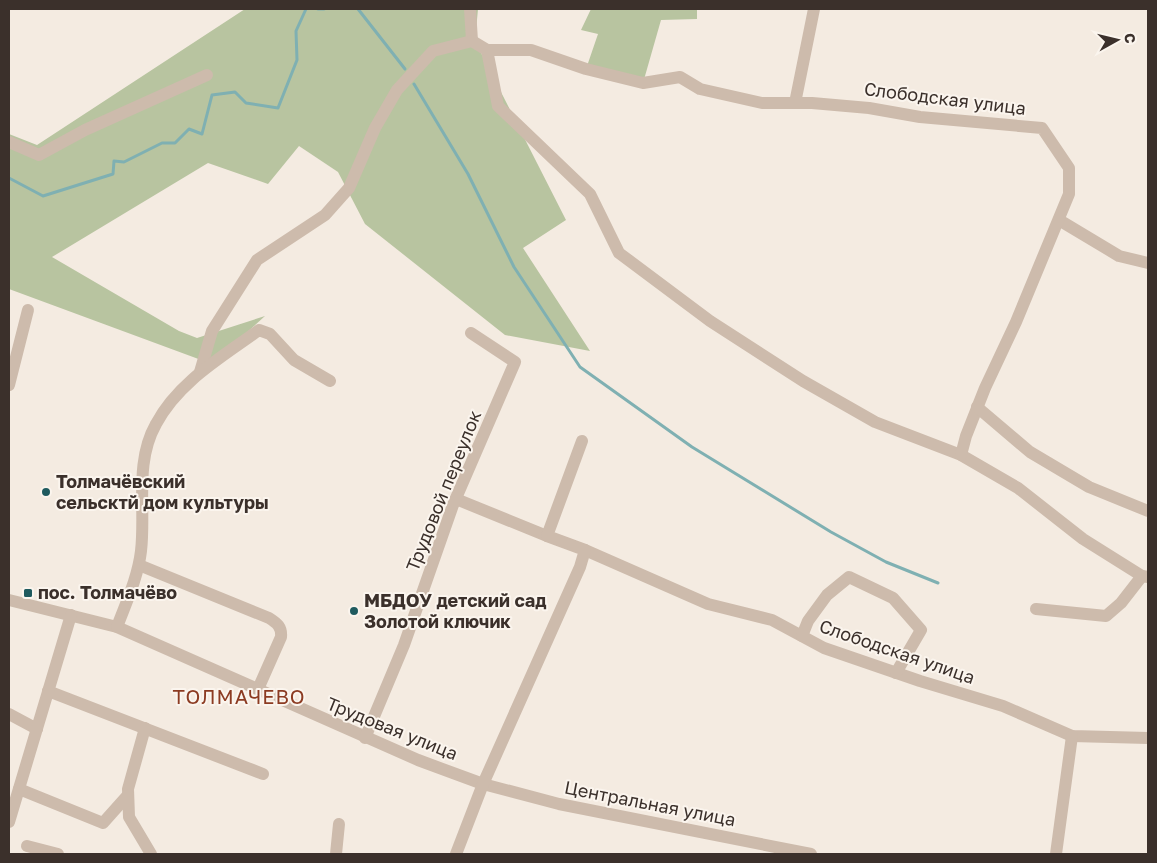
<svg xmlns="http://www.w3.org/2000/svg" width="1157" height="863" font-family="'Golos Text',sans-serif">
	<style>
		.green { fill: #b8c4a0 }
		.lines { fill: none; stroke-linecap: round; stroke-linejoin: round }
		.stream { stroke: #7fb0b2; stroke-width: 3 }
		.minor { stroke: #cdbbac; stroke-width: 12 }
		.poi-dot { fill: #1f5a5e; stroke: #fbf5ee; stroke-width: 2 }
		.labels { text-anchor: middle; stroke-width: 4; stroke-linejoin: round; paint-order: stroke }
		.street-label { font-size: 18px; fill: #3b302b; stroke: #fbf5ee }
		.poi-label { font-size: 18px; font-weight: bold; fill: #3b302b; stroke: #fbf5ee; text-anchor: start }
		.quarter-label { font-size: 20px; letter-spacing: 1px; fill: #8c3b22; stroke: #fbf5ee }
	</style>
	<rect width="100%" height="100%" fill="#f4ebe1"/>
	<g class="green">
		<polygon points="245,9 478,9 475,41 566,220 523,248 590,351 505,335 365,224 338,172 299,146 268,184 208,163 52,257 179,331 197,338 265,316 212,364 9,289 9,134 37,145"/>
		<polygon points="591,9 697,9 697,19 661,20 643,83 586,69 598,34 581,30"/>
	</g>
	<g class="lines">
		<g class="stream">
			<polyline points="318,9 324,9"/>
			<polyline points="358,9 405,69"/>
			<polyline points="414,84 468,174 514,267 580,367 692,447 831,532 886,562 938,583"/>
			<polyline points="9,178 43,196 113,174 114,161 124,162 162,143 175,143 189,129 202,134 212,95 235,92 246,103 278,108 297,60 296,31 306,9"/>
		</g>
		<g class="minor">
			<polyline points="470,9 472,41"/>
			<polyline points="487,50 498,106 590,194 619,253 710,321 803,381 875,422 961,455 1018,488 1083,539 1142,576 1148,577"/>
			<polyline points="795,103 814,9"/>
			<polyline points="9,142 39,155 85,130 207,75"/>
			<polyline points="1059,220 1119,256 1148,263"/>
			<polyline points="200,372 212,331 257,260 325,215 349,188 375,128 397,90 433,51 472,41 487,50 531,50 586,69 643,83 680,77 700,89 762,103 812,103 869,108 920,117 1042,128 1069,168 1069,194 1016,322 985,388 966,436 961,455"/>
			<polyline points="9,385 28,310"/>
			<polyline points="977,407 1030,452 1089,487 1148,511"/>
			<polyline points="456,499 547,536"/>
			<polyline points="585,550 708,604 772,620 824,648 920,681 1003,706 1072,736 1148,738"/>
			<path d="M139,565L269,618C277,623 282,627 281,637L258,689"/>
			<polyline points="9,600 117,627 418,760 483,784 559,804 811,854"/>
			<polyline points="1036,609 1106,616 1121,603 1142,576"/>
			<path d="M117,627C126,603 138,577 141,551C146,509 134,463 156,424C178,382 222,357 259,330L270,334L294,360L330,381"/>
			<polyline points="802,636 808,621 827,595 849,577 893,598 921,630 896,673"/>
			<polyline points="48,691 263,774"/>
			<polyline points="9,714 37,729"/>
			<polyline points="145,728 128,789 129,817 151,854"/>
			<polyline points="365,738 404,645 453,505 515,362 471,333"/>
			<polyline points="19,789 103,823 128,795"/>
			<polyline points="9,822 71,615"/>
			<polyline points="27,846 58,854"/>
			<polyline points="336,854 339,824"/>
			<polyline points="456,854 483,784 580,567 585,550 547,536 582,441"/>
			<polyline points="1056,854 1072,736"/>
		</g>
	</g>
	<g class="poi-dot">
		<circle cx="46" cy="492" r="5"/>
		<rect x="23" y="588" width="10" height="10" rx="2.5"/>
		<circle cx="354" cy="611" r="5"/>
	</g>
	<g class="labels">
		<g class="street-label">
			<text transform="translate(945 99) rotate(7)" y="6">Слободская улица</text>
			<text transform="translate(444 491) rotate(-68)" y="6">Трудовой переулок</text>
			<text transform="translate(897 652) rotate(19)" y="6">Слободская улица</text>
			<text transform="translate(392 729) rotate(22)" y="6">Трудовая улица</text>
			<text transform="translate(650 804) rotate(11)" y="6">Центральная улица</text>
		</g>
		<g class="poi-label">
			<text x="56" y="488">Толмачёвский<tspan x="56" dy="21">сельсктй дом культуры</tspan></text>
			<text x="38" y="599">пос. Толмачёво</text>
			<text x="364" y="607">МБДОУ детский сад<tspan x="364" dy="21">Золотой ключик</tspan></text>
		</g>
		<g class="quarter-label">
			<text x="239" y="704">ТОЛМАЧЕВО</text>
		</g>
	</g>
	<rect width="1157" height="863" fill="none" stroke="#3b302b" stroke-width="20"/>
	<g transform="translate(1117 40) rotate(82)" stroke="#fbf5ee" stroke-width="4" paint-order="stroke">
	<path d="M0-4L9 19L0 12L-9 19Z" fill="#3b302b"/>
	<text y="-8" font-size="14" font-weight="bold" text-anchor="middle" fill="#3b302b">С</text>
	</g>
</svg>
